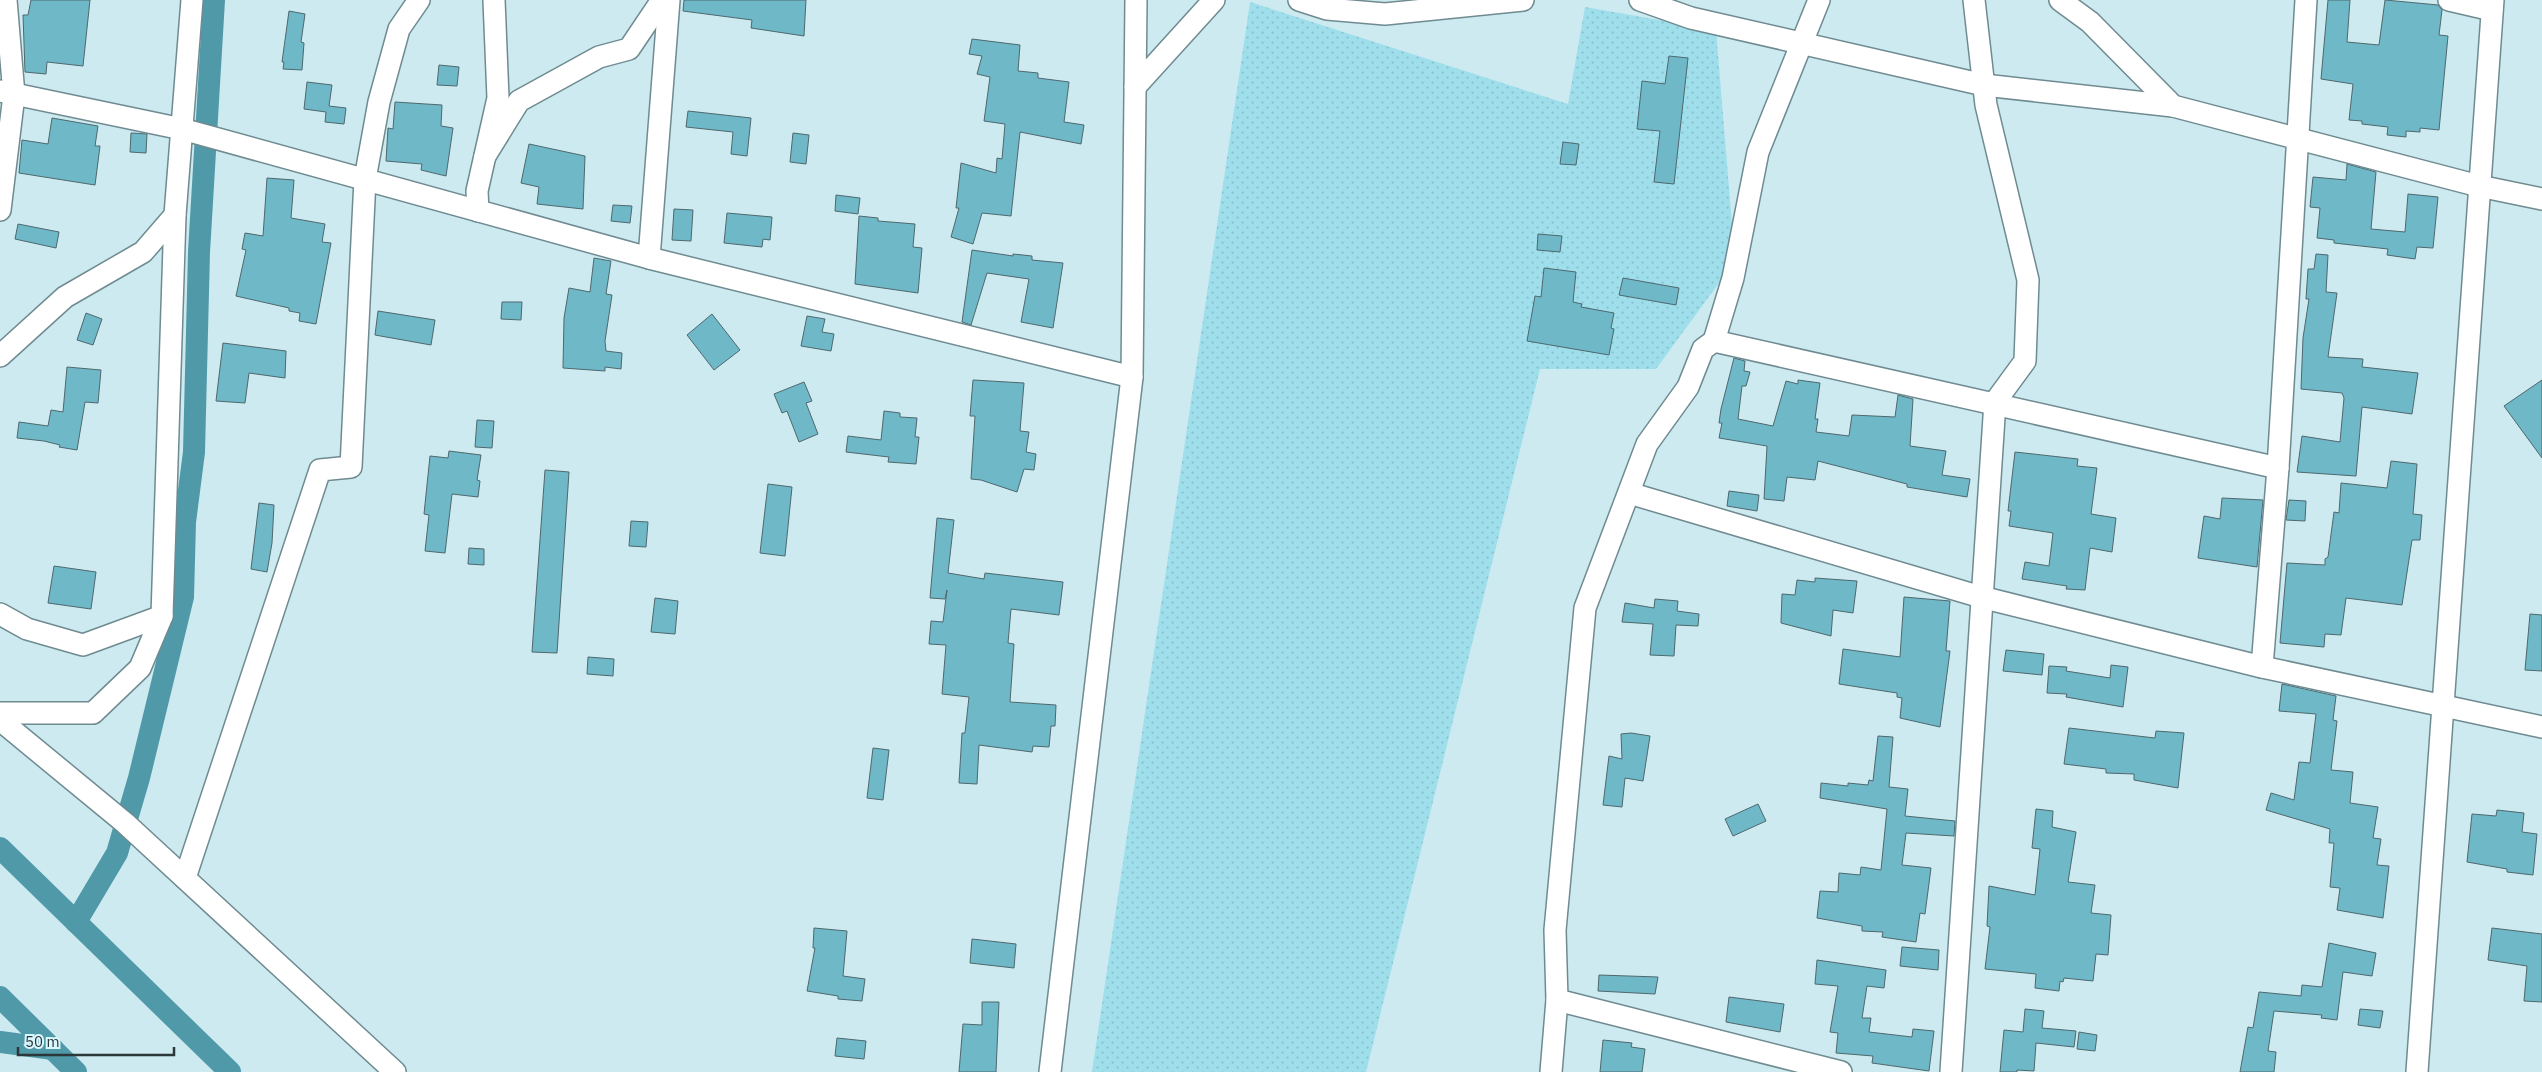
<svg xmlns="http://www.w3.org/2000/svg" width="2542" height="1072" font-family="'IBM Plex Sans',sans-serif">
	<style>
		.grass { fill: url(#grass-dots) }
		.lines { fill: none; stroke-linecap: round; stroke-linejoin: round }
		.canal { stroke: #5099a8; stroke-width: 22 }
		.building { fill: #6fb8c7; stroke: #4e686e }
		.minor-casing { stroke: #6f8b91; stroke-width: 24 }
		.minor { stroke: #fff; stroke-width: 21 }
	</style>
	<defs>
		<pattern id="grass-dots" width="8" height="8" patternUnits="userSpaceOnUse" patternTransform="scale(1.25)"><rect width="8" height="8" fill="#9fdfec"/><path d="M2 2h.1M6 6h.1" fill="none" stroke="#89c0cb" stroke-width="1.8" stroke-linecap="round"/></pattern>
	</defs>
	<rect width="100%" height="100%" fill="#cceaf0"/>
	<polygon class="grass" points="1250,2 1568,104 1585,7 1716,30 1735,261 1656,369 1540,369 1366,1072 1092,1072"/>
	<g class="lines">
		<g class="canal">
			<polyline points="0,848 230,1072"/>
			<polyline points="76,922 117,853 139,778 183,597 185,522 194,452 199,252 214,0"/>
			<polyline points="0,997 76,1072"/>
			<polyline points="0,1042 53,1049"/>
		</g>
	</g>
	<g class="building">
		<polygon points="31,0 90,0 83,66 47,62 46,74 25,72 23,15 28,15"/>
		<polygon points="684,0 806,0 804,36 751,28 752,20 683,11"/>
		<polygon points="2328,0 2350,0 2347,42 2379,45 2385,0 2438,5 2442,10 2439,35 2448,36 2439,130 2420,128 2420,132 2406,131 2406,137 2387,135 2388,127 2362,124 2362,121 2349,120 2353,84 2321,79"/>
		<polygon points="289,11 305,14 301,42 304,43 302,70 283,69 284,62 282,62"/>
		<polygon points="972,39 1020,45 1018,71 1038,73 1038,78 1069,82 1064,122 1084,125 1081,144 1020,132 1011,216 982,213 973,244 951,237 959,208 956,208 961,163 996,173 997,158 1002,159 1005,124 984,121 990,77 977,74 982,56 969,54"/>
		<polygon points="1669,56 1688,58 1674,184 1654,182 1660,131 1637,129 1642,81 1665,84"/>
		<polygon points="439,65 459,67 457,86 437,85"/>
		<polygon points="307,82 332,85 329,106 346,108 344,124 325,122 326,112 304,109"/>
		<polygon points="395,102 442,105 441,126 453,128 446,176 421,170 422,164 386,161 388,128 393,129"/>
		<polygon points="688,111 751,118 747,156 731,154 733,132 686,127"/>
		<polygon points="52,118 98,126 95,146 100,146 95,185 19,173 22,140 48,144"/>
		<polygon points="131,133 147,134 146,153 130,152"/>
		<polygon points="793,133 809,135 806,164 790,162"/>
		<polygon points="1563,142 1579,144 1576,165 1560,164"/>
		<polygon points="529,144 585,156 583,209 537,204 539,187 521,183"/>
		<polygon points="2347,164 2376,172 2371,229 2405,232 2408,194 2438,197 2433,248 2417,247 2415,259 2387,255 2388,249 2334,243 2334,240 2317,238 2320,208 2310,207 2313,177 2346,180"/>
		<polygon points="267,178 294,180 291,218 325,224 322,242 331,243 316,324 299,321 300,313 289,311 289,308 236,296 246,250 242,249 245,233 263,236"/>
		<polygon points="836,195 860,198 858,214 835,211"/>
		<polygon points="613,205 632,206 630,223 611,221"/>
		<polygon points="674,209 693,210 691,241 672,240"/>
		<polygon points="727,213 772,217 770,240 763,239 762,247 724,243"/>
		<polygon points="859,216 878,218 878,221 915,224 913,247 922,248 918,293 855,284"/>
		<polygon points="18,224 59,232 56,248 15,239"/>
		<polygon points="1538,234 1562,236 1560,252 1537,250"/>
		<polygon points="972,250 1013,256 1013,254 1032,256 1032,260 1063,263 1053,328 1021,322 1029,279 987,273 971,325 962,322"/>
		<polygon points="2316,254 2328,255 2326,292 2337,293 2328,357 2363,359 2362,367 2418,373 2412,414 2362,407 2356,476 2297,472 2302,436 2340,442 2344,398 2342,393 2301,389 2303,338 2309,299 2306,299 2308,269 2314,269"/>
		<polygon points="594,258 611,261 606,294 612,295 605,341 606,351 622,353 621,369 605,367 605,371 563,368 564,318 569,288 590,292"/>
		<polygon points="1544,268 1576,272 1573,302 1582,304 1581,307 1614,313 1611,328 1614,329 1609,355 1527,341 1535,296 1541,297"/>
		<polygon points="1623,278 1679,288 1676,305 1619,295"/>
		<polygon points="502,302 522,302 521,320 501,319"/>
		<polygon points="378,311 435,320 431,345 375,335"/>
		<polygon points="86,313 102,319 93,345 77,340"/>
		<polygon points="712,314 740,350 714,370 687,335"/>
		<polygon points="807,316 825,319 822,332 834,334 831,351 801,346"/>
		<polygon points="223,343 286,351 285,378 249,373 245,403 216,401"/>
		<polygon points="1734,358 1745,361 1744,371 1750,372 1746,386 1742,386 1738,419 1773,426 1786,381 1798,384 1798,380 1820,383 1815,419 1818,419 1816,432 1849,436 1852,415 1895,417 1898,395 1913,399 1910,446 1946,451 1942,475 1970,479 1967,497 1907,487 1907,484 1818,461 1815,480 1787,477 1784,501 1764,499 1767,446 1719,438 1722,423 1719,423 1721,409"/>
		<polygon points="67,367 101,370 98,403 85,402 77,450 59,447 60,445 44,441 17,438 19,422 48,426 51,410 63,412"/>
		<polygon points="973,380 1024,383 1020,431 1029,432 1026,452 1036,454 1034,470 1024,469 1017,492 981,480 971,479 975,416 970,416"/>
		<polygon points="2542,380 2542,458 2504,406"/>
		<polygon points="804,382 812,401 806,403 818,434 799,442 787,411 782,413 774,394"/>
		<polygon points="884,411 900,413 900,417 917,418 915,437 919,437 916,464 888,462 889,457 846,452 848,436 881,440"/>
		<polygon points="477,420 494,421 492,448 475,447"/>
		<polygon points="449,451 481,455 477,480 480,481 478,497 452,494 445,553 425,551 429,515 424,514 430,456 448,458"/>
		<polygon points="2015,452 2078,459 2077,466 2097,468 2091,514 2116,518 2112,552 2090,548 2085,590 2066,589 2067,586 2022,579 2025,562 2049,566 2053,533 2009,526 2011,511 2008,511"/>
		<polygon points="2391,461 2417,464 2413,514 2422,515 2420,540 2412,540 2402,605 2346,598 2341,635 2325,634 2324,647 2280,643 2287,563 2325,565 2325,559 2328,557 2334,512 2339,513 2341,483 2387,488"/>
		<polygon points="545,470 569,472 557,653 532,652"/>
		<polygon points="768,484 792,487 785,556 760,553"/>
		<polygon points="1729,491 1759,495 1757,511 1727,506"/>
		<polygon points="2222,498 2263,500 2257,567 2198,558 2204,516 2220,519"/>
		<polygon points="2289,500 2306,501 2305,521 2286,520"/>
		<polygon points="259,503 274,505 272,543 267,572 251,569"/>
		<polygon points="937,518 954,520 948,573 984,579 985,573 1063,582 1059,615 1011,609 1008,643 1014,644 1010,702 1056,705 1055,726 1051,726 1049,747 1033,746 1032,752 979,745 977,784 959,783 962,733 965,733 969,697 942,694 946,645 929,644 931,621 943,622 947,590 945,599 930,598"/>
		<polygon points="631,521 648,522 646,547 629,546"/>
		<polygon points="469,548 484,549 484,565 468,564"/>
		<polygon points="54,566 96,572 91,609 48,603"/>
		<polygon points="1815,578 1857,581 1853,613 1833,610 1831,636 1781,623 1782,594 1795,595 1797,580 1815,582"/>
		<polygon points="1904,597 1950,601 1946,651 1950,651 1940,727 1900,718 1902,698 1897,697 1897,693 1839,684 1843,649 1900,657"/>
		<polygon points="655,598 678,601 675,634 651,632"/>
		<polygon points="1655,599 1678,601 1677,611 1699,614 1698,626 1676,625 1674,656 1650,655 1653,624 1622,622 1625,603 1654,608"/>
		<polygon points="2530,614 2542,615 2542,671 2525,670"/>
		<polygon points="2006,650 2044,654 2042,675 2003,671"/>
		<polygon points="588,657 614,659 613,676 587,674"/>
		<polygon points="2111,665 2128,667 2123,707 2066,697 2067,694 2047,693 2049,666 2067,667 2066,671 2110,678"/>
		<polygon points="2282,684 2336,696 2333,720 2337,721 2331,770 2353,772 2350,803 2378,807 2373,838 2381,839 2377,865 2389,866 2383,918 2337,910 2340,888 2330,887 2334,843 2329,843 2330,829 2266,810 2271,793 2294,800 2299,762 2310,763 2316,714 2279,711"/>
		<polygon points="2069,728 2155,738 2156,731 2184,733 2178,788 2134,780 2134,774 2106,773 2106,769 2064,764"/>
		<polygon points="1631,733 1650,736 1643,781 1625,778 1622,807 1603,805 1609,756 1622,759 1621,734"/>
		<polygon points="1878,736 1893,737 1889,787 1908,789 1905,816 1955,821 1954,836 1906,833 1902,865 1931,868 1925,914 1920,913 1916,942 1882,937 1883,932 1862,931 1862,926 1817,918 1820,891 1838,892 1839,873 1860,875 1861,867 1881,870 1887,809 1820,798 1821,783 1848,786 1848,783 1868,785 1869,780 1873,781"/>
		<polygon points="873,748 889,750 883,800 867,798"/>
		<polygon points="1758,804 1766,821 1733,836 1725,819"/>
		<polygon points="2036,809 2053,811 2052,827 2076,832 2068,882 2095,885 2091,913 2111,915 2108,955 2096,954 2093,981 2064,978 2063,982 2060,981 2059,991 2035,988 2036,974 1985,969 1990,927 1987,926 1989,886 2035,895 2040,849 2032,848"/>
		<polygon points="2497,810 2524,813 2522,832 2537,834 2533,875 2507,872 2507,869 2467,862 2472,814 2496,816"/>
		<polygon points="814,928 847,931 843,976 865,979 862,1001 838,999 838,996 807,991 815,948 813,948"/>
		<polygon points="2492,928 2542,934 2542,1002 2524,1001 2527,966 2488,960"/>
		<polygon points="972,939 1016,944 1014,968 970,963"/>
		<polygon points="2329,943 2376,953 2372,976 2343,972 2337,1020 2321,1018 2322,1015 2274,1011 2268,1051 2276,1052 2274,1072 2240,1072 2248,1027 2253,1028 2259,992 2301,996 2302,985 2322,987"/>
		<polygon points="1902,947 1939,950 1938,970 1900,966"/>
		<polygon points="1817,960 1886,970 1884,988 1867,986 1862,1018 1871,1018 1869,1032 1912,1037 1913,1029 1934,1031 1929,1071 1872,1063 1873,1056 1836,1053 1838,1033 1830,1032 1838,986 1815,984"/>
		<polygon points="1599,975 1658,977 1655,994 1598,991"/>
		<polygon points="1729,997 1784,1004 1780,1032 1726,1022"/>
		<polygon points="982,1002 999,1002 996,1072 959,1072 963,1024 982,1025"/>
		<polygon points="2025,1009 2044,1011 2042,1028 2076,1031 2074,1047 2036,1043 2034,1071 2017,1070 2017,1072 2000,1072 2004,1030 2023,1032"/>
		<polygon points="2360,1009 2383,1011 2380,1028 2358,1025"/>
		<polygon points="2079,1032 2097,1035 2095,1051 2077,1049"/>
		<polygon points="837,1038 866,1041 864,1059 835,1056"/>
		<polygon points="1603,1040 1632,1043 1631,1047 1645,1049 1642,1072 1600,1072"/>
	</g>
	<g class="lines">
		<defs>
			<g id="minor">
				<polyline points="1299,0 1327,9 1385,14 1523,0"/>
				<polyline points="1640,0 1691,18 1984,85 2173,106"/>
				<polyline points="2060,0 2090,22 2173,106 2479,186 2542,199"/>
				<polyline points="2449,0 2492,10"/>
				<polyline points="1135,87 1214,0"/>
				<polyline points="0,91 182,129 649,258 1132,377"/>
				<polyline points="485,156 519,101 599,57 629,49 662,0"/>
				<polyline points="0,210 14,95 6,0"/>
				<polyline points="478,211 477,191 498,98 494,0"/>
				<polyline points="649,258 669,0"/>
				<polyline points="1714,341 1733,278 1758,152 1819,0"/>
				<polyline points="0,356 65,297 143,252 175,215"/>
				<polyline points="1629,493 1981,597 2262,667 2542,727"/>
				<polyline points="0,614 27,629 83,645 162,616"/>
				<polyline points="2262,667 2278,468 2306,0"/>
				<polyline points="0,713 93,713 140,668 162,616 175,215 192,0"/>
				<polyline points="0,720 125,823 395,1072"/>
				<polyline points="185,878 320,470 351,467 365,179 379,102 399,29 419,0"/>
				<polyline points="1557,1000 1841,1072"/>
				<polyline points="1050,1072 1132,377 1136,0"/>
				<polyline points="1551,1072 1557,1000 1555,930 1585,608 1647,444 1688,387 1703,349 1714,341 2278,468"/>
				<polyline points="1951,1072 1995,402 2025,361 2028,280 1986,105 1974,0"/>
				<polyline points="2417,1072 2493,0"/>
			</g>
		</defs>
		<use href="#minor" class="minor-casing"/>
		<use href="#minor" class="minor"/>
	</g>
	<path d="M18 1047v8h156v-8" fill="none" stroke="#2b3739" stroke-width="2.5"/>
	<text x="25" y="1047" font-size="15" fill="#2b3739" stroke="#d9f7fe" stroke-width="4" paint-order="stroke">50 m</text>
</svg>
